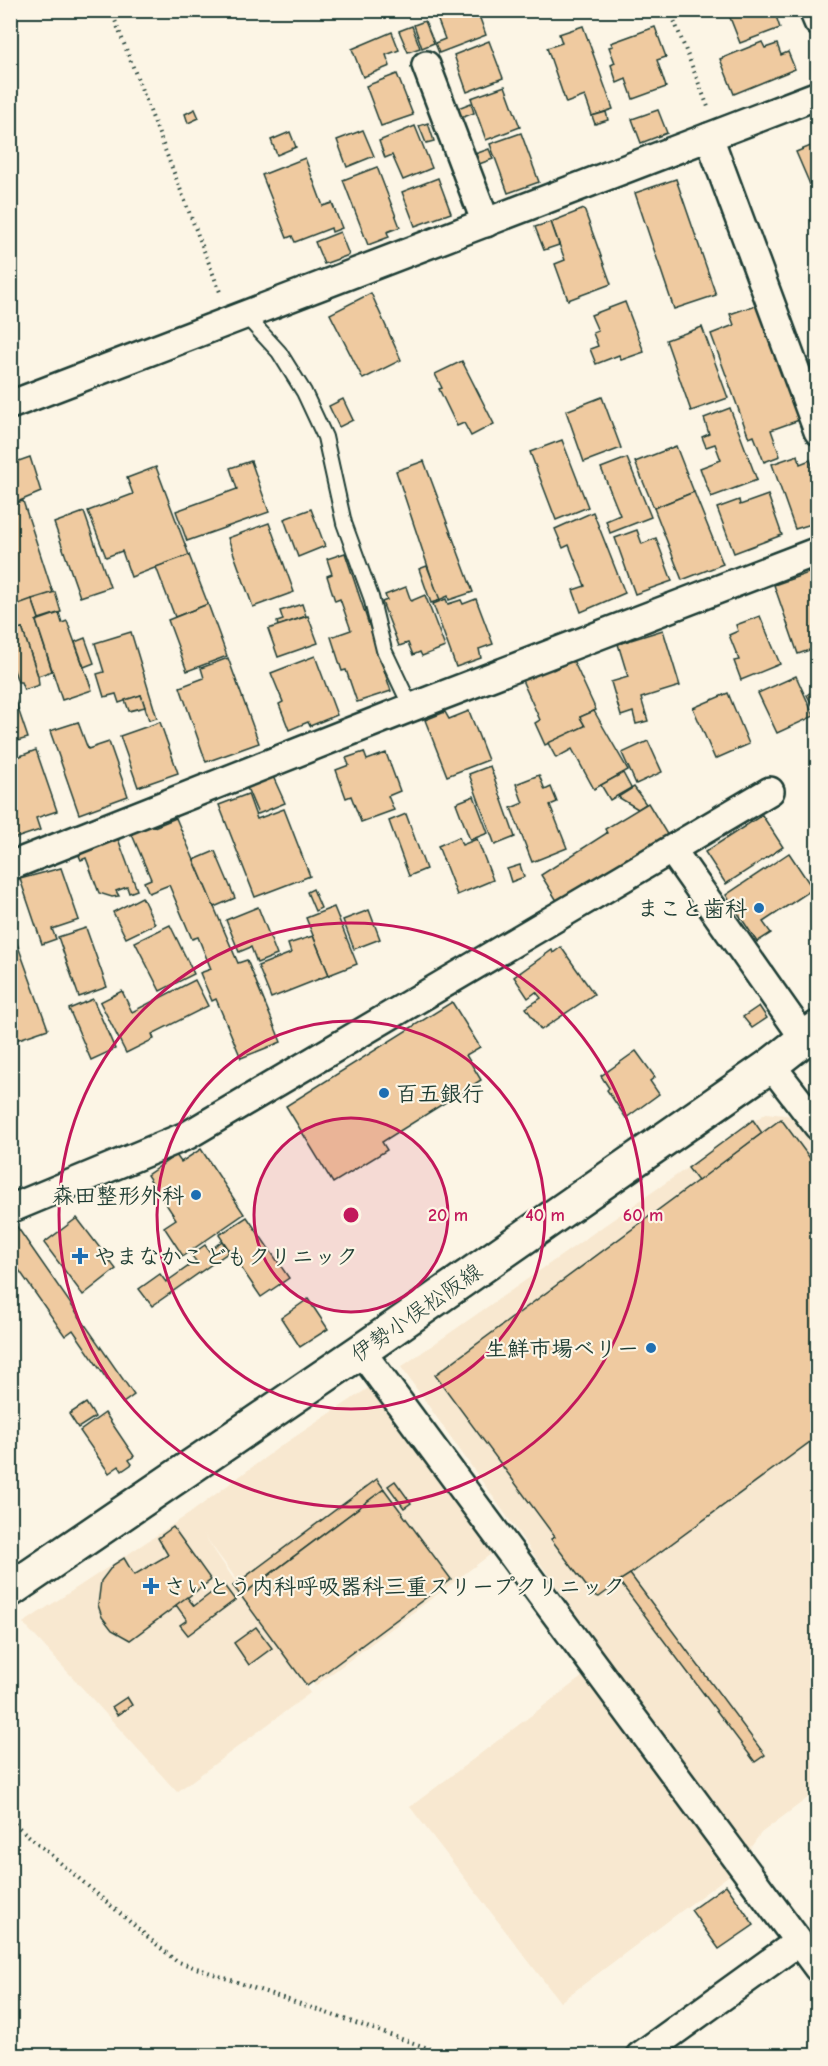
<svg xmlns="http://www.w3.org/2000/svg" width="828" height="2066" font-family="'Comic Neue','Klee One',sans-serif">
	<style>
		.built { fill: #f8e8d0 }
		.building { fill: #efcaa0; stroke: #1f3d34; stroke-width: 1.5 }
		.lines { fill: none; stroke-linecap: round; stroke-linejoin: round }
		.lane-casing { stroke: #1f3d34; stroke-width: 18 }
		.street-casing { stroke: #1f3d34; stroke-width: 32 }
		.secondary-casing { stroke: #1f3d34; stroke-width: 38 }
		.path { stroke: #1f3d34; stroke-width: 4; stroke-dasharray: 1.5 4.5; stroke-linecap: butt }
		.lane { stroke: #fcf5e5; stroke-width: 14 }
		.street { stroke: #fcf5e5; stroke-width: 27 }
		.secondary { stroke: #fcf5e5; stroke-width: 33 }
		.ring { fill: none; stroke: #c2185b; stroke-width: 3 }
		.poi-dot { fill: #1f6fb2; stroke: #fcf5e5; stroke-width: 2 }
		.labels { text-anchor: middle; stroke-width: 4.5; stroke-linejoin: round; paint-order: stroke }
		.poi-label { font-size: 22px; font-weight: bold; fill: #1f3d34; stroke: #fcf5e5; text-anchor: end }
		.street-label { font-size: 22px; fill: #1f3d34; stroke: #fcf5e5 }
		.centre { fill: #c2185b; stroke: #fcf5e5; stroke-width: 3 }
		.ring-label { font-size: 18px; text-anchor: middle; font-weight: bold; fill: #c2185b; stroke: #fcf5e5; stroke-width: 4.5; stroke-linejoin: round; paint-order: stroke }
	</style>
	<rect width="100%" height="100%" fill="#fcf5e5"/>
	<filter id="ink" filterUnits="userSpaceOnUse"><feTurbulence type="fractalNoise" baseFrequency=".0167" numOctaves="2"/><feDisplacementMap in="SourceGraphic" scale="12" xChannelSelector="R" yChannelSelector="G"/><feConvolveMatrix kernelMatrix="1 2 1 2 8 2 1 2 1" color-interpolation-filters="sRGB"/></filter>
	<g filter="url(#ink)">
		<g class="built">
			<polygon points="817,1097 817,1791 761,1833 732,1873 560,2002 410,1807 607,1658 401,1367 766,1113 794,1116"/>
			<polygon points="370,1387 491,1554 315,1686 204,1535 310,1693 177,1792 23,1623 189,1514 278,1448"/>
		</g>
		<g class="building">
			<polygon points="457,10 477,10 486,35 439,53 435,43 445,39 437,18"/>
			<polygon points="727,10 774,10 780,28 740,43"/>
			<polygon points="425,21 434,43 422,48 414,25"/>
			<polygon points="412,26 420,48 408,52 399,31"/>
			<polygon points="583,26 613,109 592,116 585,96 566,103 547,48 562,43 559,34"/>
			<polygon points="655,27 666,57 657,60 666,87 633,99 626,79 617,83 611,65 615,63 609,47 613,46 611,43"/>
			<polygon points="392,32 399,50 386,55 390,66 363,77 352,49"/>
			<polygon points="489,41 503,78 467,92 454,55"/>
			<polygon points="762,42 765,48 777,44 781,55 788,52 795,69 734,94 720,59"/>
			<polygon points="397,74 413,115 381,126 366,86"/>
			<polygon points="505,86 520,127 486,140 471,98"/>
			<polygon points="471,103 474,113 461,118 458,108"/>
			<polygon points="195,109 199,118 188,123 185,114"/>
			<polygon points="658,110 667,133 641,143 632,119"/>
			<polygon points="606,112 608,120 595,124 592,116"/>
			<polygon points="428,123 434,141 426,143 419,126"/>
			<polygon points="415,126 432,168 403,180 392,155 385,158 379,141"/>
			<polygon points="363,130 374,156 347,167 337,140"/>
			<polygon points="290,132 296,147 277,155 271,140"/>
			<polygon points="521,133 539,182 508,193 490,144"/>
			<polygon points="818,143 818,203 796,152"/>
			<polygon points="489,149 493,159 479,164 475,154"/>
			<polygon points="305,158 323,206 332,203 342,228 332,232 331,228 295,242 292,236 287,238 262,175"/>
			<polygon points="377,167 400,227 387,232 389,237 368,245 343,180"/>
			<polygon points="438,178 451,213 415,226 402,192"/>
			<polygon points="676,179 716,295 674,309 635,193"/>
			<polygon points="584,209 611,284 568,300 555,264 565,260 551,222"/>
			<polygon points="551,222 559,245 544,250 535,227"/>
			<polygon points="340,232 349,255 324,264 315,242"/>
			<polygon points="371,293 401,360 363,379 330,314"/>
			<polygon points="625,302 644,352 621,360 619,355 596,364 590,349 598,346 593,333 598,331 591,315"/>
			<polygon points="759,304 802,419 771,430 780,456 764,462 754,436 749,438 711,334 734,325 730,314"/>
			<polygon points="702,327 728,398 691,411 666,340"/>
			<polygon points="462,361 494,424 471,436 464,423 457,426 439,389 442,388 435,374"/>
			<polygon points="602,397 621,448 584,462 566,411"/>
			<polygon points="343,399 353,420 339,427 329,406"/>
			<polygon points="730,408 757,480 711,497 700,468 721,460 715,444 706,447 702,437 709,434 704,418"/>
			<polygon points="562,440 588,507 556,520 530,452"/>
			<polygon points="676,446 694,492 654,508 635,462"/>
			<polygon points="798,455 800,464 810,460 818,482 818,522 795,529 772,464"/>
			<polygon points="30,457 41,492 10,505 10,464"/>
			<polygon points="627,458 651,517 610,533 606,521 620,515 601,468"/>
			<polygon points="251,461 269,512 187,541 176,511 237,489 230,468"/>
			<polygon points="424,461 473,592 449,600 448,596 439,600 396,471"/>
			<polygon points="156,467 189,555 131,577 122,551 106,557 88,511 133,494 127,478"/>
			<polygon points="694,492 723,564 682,580 654,508"/>
			<polygon points="768,495 782,535 734,553 717,508 739,500 740,505"/>
			<polygon points="23,501 53,593 10,607 10,505"/>
			<polygon points="311,509 325,546 298,557 284,519"/>
			<polygon points="84,512 110,587 80,597 54,523"/>
			<polygon points="593,512 625,593 581,612 573,590 585,586 569,545 563,548 555,529"/>
			<polygon points="269,523 294,592 253,607 228,538"/>
			<polygon points="637,530 642,544 656,538 672,581 635,594 615,538"/>
			<polygon points="345,553 391,691 357,702 346,670 342,671 331,637 351,630 340,599 335,601 327,576 332,574 327,559"/>
			<polygon points="189,555 208,604 175,617 156,567"/>
			<polygon points="427,566 440,600 431,603 419,569"/>
			<polygon points="817,570 818,647 798,654 774,585"/>
			<polygon points="406,587 411,601 425,595 445,647 422,656 420,652 413,655 408,643 399,646 382,602 387,600 385,595"/>
			<polygon points="55,592 61,612 39,619 32,599"/>
			<polygon points="32,599 39,619 36,621 52,671 38,676 22,628 14,631 10,622 10,607"/>
			<polygon points="446,599 448,604 461,600 463,604 476,599 493,644 479,649 481,658 456,667 433,604"/>
			<polygon points="208,604 227,656 187,671 168,620"/>
			<polygon points="302,604 306,616 278,626 277,622 283,620 280,611"/>
			<polygon points="59,613 62,623 67,621 92,690 62,700 36,621"/>
			<polygon points="308,616 318,643 278,657 268,629"/>
			<polygon points="760,616 780,664 741,680 734,661 739,660 729,635 738,631 736,625"/>
			<polygon points="10,622 14,631 22,628 38,676 39,685 24,690 21,682 18,682 10,659"/>
			<polygon points="663,630 680,686 641,698 648,721 636,724 633,712 621,716 611,682 628,677 618,644"/>
			<polygon points="131,632 157,718 149,720 141,695 119,703 116,694 104,697 97,674 104,672 95,643"/>
			<polygon points="85,638 94,663 84,667 75,642"/>
			<polygon points="315,656 337,715 310,726 308,722 289,730 279,704 283,702 271,673"/>
			<polygon points="228,658 259,743 206,762 180,687 204,678 201,668"/>
			<polygon points="573,660 596,710 580,717 585,726 545,745 535,723 540,720 521,678 551,665 553,670"/>
			<polygon points="796,676 814,716 777,733 758,693"/>
			<polygon points="10,685 28,738 10,743"/>
			<polygon points="818,687 818,715 807,695"/>
			<polygon points="728,693 749,744 715,759 693,708"/>
			<polygon points="141,695 145,707 129,711 125,700"/>
			<polygon points="469,711 488,760 447,776 425,720 445,712 449,719"/>
			<polygon points="594,711 628,770 594,789 572,749 556,758 548,743 585,726 580,717"/>
			<polygon points="78,722 88,749 109,742 128,796 79,814 50,731"/>
			<polygon points="160,722 178,773 138,787 120,736"/>
			<polygon points="648,741 662,772 636,784 622,753"/>
			<polygon points="10,750 15,758 36,750 57,811 36,818 40,830 13,839 10,832"/>
			<polygon points="364,752 367,760 386,753 400,791 388,796 394,810 361,822 351,796 346,798 336,770 349,765 346,758"/>
			<polygon points="490,766 515,837 495,845 469,774"/>
			<polygon points="271,772 285,803 258,814 245,783"/>
			<polygon points="623,773 631,788 610,800 601,785"/>
			<polygon points="539,775 545,790 551,787 557,802 550,805 567,848 532,862 511,808 523,803 516,784"/>
			<polygon points="634,787 646,804 638,809 618,797"/>
			<polygon points="248,794 257,819 284,809 310,876 255,897 219,805"/>
			<polygon points="474,796 488,833 470,840 456,803"/>
			<polygon points="648,803 668,836 559,904 541,875 607,833 605,829"/>
			<polygon points="406,814 426,869 409,876 389,821"/>
			<polygon points="762,815 783,847 726,884 705,852"/>
			<polygon points="176,818 238,963 247,960 281,1042 241,1058 216,999 212,1001 200,973 211,969 198,937 192,939 169,885 149,893 144,882 151,879 130,830 152,821 154,827"/>
			<polygon points="117,836 137,890 129,893 127,887 116,891 119,896 112,897 99,893 86,858 81,860 77,851"/>
			<polygon points="459,837 462,845 477,839 493,880 457,895 438,846"/>
			<polygon points="215,851 235,898 214,907 194,860"/>
			<polygon points="789,853 813,889 763,922 771,933 757,942 726,895"/>
			<polygon points="520,865 524,877 511,882 507,869"/>
			<polygon points="61,868 79,920 52,929 56,939 42,944 20,879"/>
			<polygon points="313,889 321,908 315,911 307,892"/>
			<polygon points="142,897 155,924 126,938 113,912"/>
			<polygon points="258,907 277,955 257,963 251,947 239,952 226,920"/>
			<polygon points="334,907 357,964 329,975 306,918"/>
			<polygon points="369,910 380,939 354,949 343,920"/>
			<polygon points="10,924 48,1029 16,1040 10,1025"/>
			<polygon points="170,925 194,974 160,991 135,942"/>
			<polygon points="86,928 107,987 79,997 58,937"/>
			<polygon points="313,936 329,975 271,998 258,966 291,953 288,944"/>
			<polygon points="561,947 594,994 541,1030 526,1008 541,998 536,992 528,998 514,977 552,950 553,953"/>
			<polygon points="195,980 208,1006 152,1034 154,1039 126,1053 100,1002 122,991 132,1012"/>
			<polygon points="93,999 115,1049 91,1060 69,1009"/>
			<polygon points="452,1002 480,1047 466,1055 481,1080 382,1142 387,1150 333,1183 286,1106"/>
			<polygon points="759,1006 767,1018 752,1028 743,1017"/>
			<polygon points="636,1051 655,1077 650,1081 659,1094 626,1118 607,1090 609,1088 601,1076"/>
			<polygon points="781,1119 818,1169 818,1436 599,1597 593,1595 551,1539 555,1537 435,1375"/>
			<polygon points="753,1120 762,1133 698,1181 688,1168"/>
			<polygon points="201,1149 244,1214 183,1256 164,1227 176,1219 147,1175 176,1155 181,1162"/>
			<polygon points="247,1217 289,1278 261,1297 219,1235"/>
			<polygon points="77,1218 116,1269 83,1295 44,1243"/>
			<polygon points="13,1221 134,1395 123,1403 73,1330 65,1336 10,1257 10,1223"/>
			<polygon points="222,1241 229,1252 152,1306 139,1289 160,1274 166,1282 196,1261 191,1255 205,1245 209,1251"/>
			<polygon points="308,1299 328,1329 300,1347 281,1318"/>
			<polygon points="86,1403 95,1417 78,1428 69,1414"/>
			<polygon points="105,1413 134,1456 129,1460 132,1464 122,1471 119,1466 109,1473 80,1431"/>
			<polygon points="377,1479 384,1489 241,1596 233,1586"/>
			<polygon points="395,1481 411,1503 404,1508 388,1486"/>
			<polygon points="384,1489 451,1579 307,1686 241,1596"/>
			<polygon points="173,1527 211,1580 130,1640 112,1630 102,1617 98,1605 101,1581 113,1565 124,1558 134,1575 168,1555 158,1538"/>
			<polygon points="630,1574 765,1755 755,1762 619,1581"/>
			<polygon points="223,1584 235,1600 188,1635 180,1625 187,1620 176,1605 187,1597 194,1606"/>
			<polygon points="256,1627 272,1648 249,1665 234,1643"/>
			<polygon points="127,1697 132,1705 117,1715 112,1707"/>
			<polygon points="726,1885 754,1925 719,1949 691,1910"/>
		</g>
		<g class="lines">
			<defs>
				<polyline id="lane" points="244,314 279,352 304,392 325,437 344,523 371,597 384,650 411,707"/>
				<g id="street">
					<polyline points="813,10 818,22"/>
					<polyline points="426,65 486,223"/>
					<polyline points="709,137 818,431"/>
					<polyline points="10,405 818,95"/>
					<polyline points="672,850 804,1038"/>
					<polyline points="10,866 402,711 818,551"/>
					<polyline points="771,1065 818,1126"/>
					<polyline points="10,1209 188,1135 770,791"/>
					<polyline points="361,1351 818,1968"/>
					<polyline points="640,2056 798,1942"/>
				</g>
				<polyline id="secondary" points="10,1590 361,1351 771,1065 818,1028"/>
			</defs>
			<use href="#lane" class="lane-casing"/>
			<use href="#street" class="street-casing"/>
			<use href="#secondary" class="secondary-casing"/>
			<g class="path">
				<polyline points="111,10 220,292"/>
				<polyline points="670,10 708,107"/>
				<polyline points="10,1820 176,1961 451,2056"/>
			</g>
			<use href="#lane" class="lane"/>
			<use href="#street" class="street"/>
			<use href="#secondary" class="secondary"/>
		</g>
	</g>
	<circle cx="351" cy="1215" r="97" fill="#c2185b" fill-opacity=".12"/>
	<g class="ring">
		<circle cx="351" cy="1215" r="97"/>
		<circle cx="351" cy="1215" r="194"/>
		<circle cx="351" cy="1215" r="292"/>
	</g>
	<g class="poi-dot">
		<circle cx="759" cy="908" r="6"/>
		<circle cx="384" cy="1093" r="6"/>
		<circle cx="196" cy="1195" r="6"/>
		<path d="M77 1247h6v6h6v6h-6v6h-6v-6h-6v-6h6z"/>
		<circle cx="651" cy="1348" r="6"/>
		<path d="M148 1577h6v6h6v6h-6v6h-6v-6h-6v-6h6z"/>
	</g>
	<g class="labels">
		<g class="poi-label">
			<text x="747" y="916">まこと歯科</text>
			<text x="396" y="1101" text-anchor="start">百五銀行</text>
			<text x="184" y="1203">森田整形外科</text>
			<text x="94" y="1264" text-anchor="start">やまなかこどもクリニック</text>
			<text x="639" y="1356">生鮮市場ベリー</text>
			<text x="164" y="1594" text-anchor="start">さいとう内科呼吸器科三重スリープクリニック</text>
		</g>
		<g class="street-label">
			<text transform="translate(416 1312) rotate(-35)" y="8">伊勢小俣松阪線</text>
		</g>
	</g>
	<circle cx="351" cy="1215" r="9" class="centre"/>
	<g class="ring-label">
		<text x="448" y="1221">20 m</text>
		<text x="545" y="1221">40 m</text>
		<text x="643" y="1221">60 m</text>
	</g>
	<rect width="828" height="2066" fill="none" stroke="#fcf5e5" stroke-width="36"/>
	<rect x="18" y="18" width="792" height="2030" fill="none" stroke="#1f3d34" stroke-width="2" filter="url(#ink)"/>
</svg>
